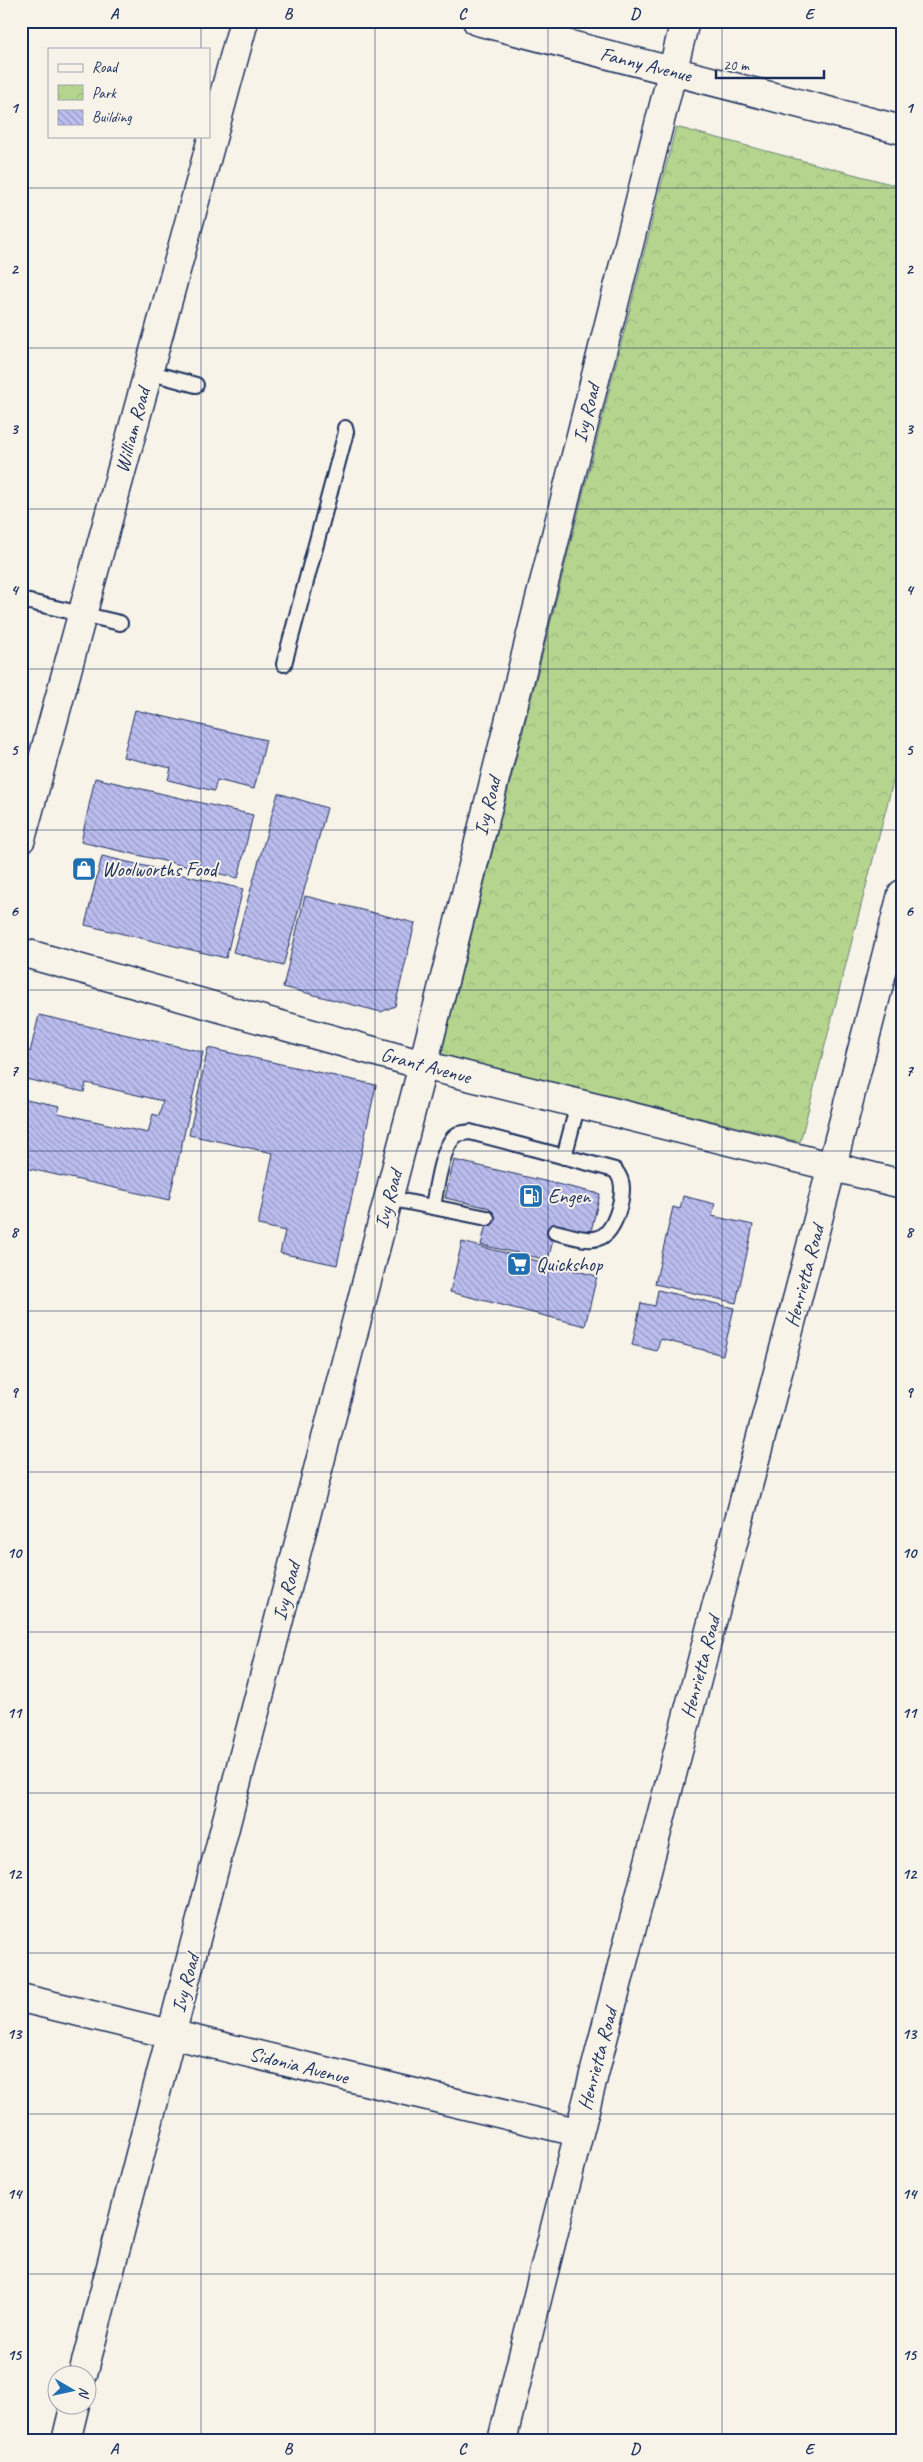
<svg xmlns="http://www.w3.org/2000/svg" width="923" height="2462" font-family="Caveat,sans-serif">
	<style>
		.park { fill: url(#park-crowns); stroke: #688276 }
		.building { fill: url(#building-back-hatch); stroke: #1b2f5e }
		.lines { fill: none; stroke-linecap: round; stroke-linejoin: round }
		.service-casing { stroke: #1b2f5e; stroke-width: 18 }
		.minor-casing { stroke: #1b2f5e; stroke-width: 31 }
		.tertiary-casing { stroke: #1b2f5e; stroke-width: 31 }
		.secondary-casing { stroke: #1b2f5e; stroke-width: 31 }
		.service { stroke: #f7f3e8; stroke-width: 14 }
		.minor { stroke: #f7f3e8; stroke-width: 28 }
		.tertiary { stroke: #f7f3e8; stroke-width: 28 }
		.secondary { stroke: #f7f3e8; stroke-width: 28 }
		.grid { fill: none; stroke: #1b2f5e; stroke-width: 1; stroke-opacity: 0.55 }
		.labels { text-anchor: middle; stroke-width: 4; stroke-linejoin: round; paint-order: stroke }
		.street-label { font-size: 20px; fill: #1b2f5e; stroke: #f7f3e8 }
		.poi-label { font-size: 20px; fill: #1b2f5e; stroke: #f7f3e8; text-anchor: start }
		.neatline { fill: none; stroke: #1b2f5e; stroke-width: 2 }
		.grid-label { font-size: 16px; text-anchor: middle; font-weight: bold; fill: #1b2f5e }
	</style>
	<defs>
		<pattern id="park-crowns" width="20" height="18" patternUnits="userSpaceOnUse" patternTransform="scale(1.25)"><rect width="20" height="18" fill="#b5d58e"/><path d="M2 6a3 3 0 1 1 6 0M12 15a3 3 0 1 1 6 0" fill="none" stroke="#9bb77d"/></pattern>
		<pattern id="building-back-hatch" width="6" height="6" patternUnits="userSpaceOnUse" patternTransform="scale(1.25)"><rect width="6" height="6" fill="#bbbdee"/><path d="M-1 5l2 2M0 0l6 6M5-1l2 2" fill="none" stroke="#979ac4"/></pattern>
	</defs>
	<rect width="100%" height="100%" fill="#f7f3e8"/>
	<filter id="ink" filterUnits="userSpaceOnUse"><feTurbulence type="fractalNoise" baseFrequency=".02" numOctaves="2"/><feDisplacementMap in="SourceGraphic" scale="10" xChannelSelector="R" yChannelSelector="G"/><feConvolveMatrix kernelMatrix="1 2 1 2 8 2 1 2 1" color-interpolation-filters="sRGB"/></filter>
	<g filter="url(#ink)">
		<polygon class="park" points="676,127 902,187 902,747 800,1142 441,1055"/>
		<g class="building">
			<polygon points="135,710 266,740 254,789 217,780 214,791 168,780 171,768 123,757"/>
			<polygon points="95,778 253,815 238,878 81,842"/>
			<polygon points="278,793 327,808 283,966 233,952"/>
			<polygon points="102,856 243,889 226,958 85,925"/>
			<polygon points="305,896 415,923 395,1006 381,1012 283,987"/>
			<polygon points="39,1015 203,1052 169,1200 21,1167 21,1098 60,1106 58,1113 148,1133 153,1114 159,1116 163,1101 86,1083 84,1092 21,1078 26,1050 30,1052"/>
			<polygon points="208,1048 376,1085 337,1265 280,1253 285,1231 258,1225 273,1153 189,1135"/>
			<polygon points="454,1160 600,1194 590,1235 555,1232 548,1260 481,1245 490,1208 445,1198"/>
			<polygon points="683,1196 715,1204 712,1216 753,1225 736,1303 655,1284 673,1207 680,1209"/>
			<polygon points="462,1242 597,1276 585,1326 450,1292"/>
			<polygon points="658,1290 734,1308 723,1355 660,1339 657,1351 632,1345 641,1303 655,1306"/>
		</g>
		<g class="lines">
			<defs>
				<g id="service">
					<polyline points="148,372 196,385"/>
					<polyline points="21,600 120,623"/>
					<polyline points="284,664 346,432 345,428"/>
					<polyline points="564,1157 578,1104"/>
					<polyline points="388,1198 487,1218"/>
					<path d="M433,1207C436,1190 442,1142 458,1134C461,1133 466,1133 470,1132L615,1170C619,1175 622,1180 622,1188C622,1202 615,1230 601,1237C588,1243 569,1235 555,1232"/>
				</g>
				<g id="minor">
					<polyline points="477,21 902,130"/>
					<polyline points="21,839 244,21"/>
					<polyline points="21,1998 577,2132"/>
					<path d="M502,2441C628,1924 771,1411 902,894"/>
				</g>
				<polyline id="tertiary" points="21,952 423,1065 902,1184"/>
				<g id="secondary">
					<polyline points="83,2374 423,1065 685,21"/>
					<polyline points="66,2441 75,2404"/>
				</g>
			</defs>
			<use href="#service" class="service-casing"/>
			<use href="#minor" class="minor-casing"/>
			<use href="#tertiary" class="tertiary-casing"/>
			<use href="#secondary" class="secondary-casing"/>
			<use href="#service" class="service"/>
			<use href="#minor" class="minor"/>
			<use href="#tertiary" class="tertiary"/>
			<use href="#secondary" class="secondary"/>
		</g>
	</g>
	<path class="grid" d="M201,21V49M375,21V2441M548,21V2441M722,21V2441M201,136V2441M21,188H902M21,348H902M21,509H902M21,669H902M21,830H902M21,990H902M21,1151H902M21,1311H902M21,1472H902M21,1632H902M21,1793H902M21,1953H902M21,2114H902M21,2274H902"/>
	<defs>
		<symbol id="shop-square" viewBox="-11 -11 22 22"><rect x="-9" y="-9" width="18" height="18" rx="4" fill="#1f6fb2" stroke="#f7f3e8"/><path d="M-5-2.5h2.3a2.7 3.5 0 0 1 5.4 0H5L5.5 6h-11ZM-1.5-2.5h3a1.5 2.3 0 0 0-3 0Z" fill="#fff"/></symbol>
		<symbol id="fuel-square" viewBox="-11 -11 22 22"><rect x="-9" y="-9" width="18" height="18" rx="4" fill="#1f6fb2" stroke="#f7f3e8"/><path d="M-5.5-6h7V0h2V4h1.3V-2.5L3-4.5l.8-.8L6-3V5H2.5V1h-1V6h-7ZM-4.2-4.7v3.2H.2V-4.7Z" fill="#fff"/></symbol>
		<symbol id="supermarket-square" viewBox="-11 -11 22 22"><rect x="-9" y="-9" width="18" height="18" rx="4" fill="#1f6fb2" stroke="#f7f3e8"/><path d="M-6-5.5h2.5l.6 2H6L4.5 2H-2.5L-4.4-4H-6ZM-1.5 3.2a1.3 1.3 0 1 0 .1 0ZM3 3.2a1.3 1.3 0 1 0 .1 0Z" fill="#fff"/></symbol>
	</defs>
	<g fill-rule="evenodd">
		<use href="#shop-square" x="70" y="855" width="28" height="28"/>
		<use href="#fuel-square" x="517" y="1182" width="28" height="28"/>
		<use href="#supermarket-square" x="505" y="1250" width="28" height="28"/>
	</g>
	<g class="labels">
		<g class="street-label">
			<text transform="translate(646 64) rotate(14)" y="7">Fanny Avenue</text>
			<text transform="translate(586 413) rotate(-76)" y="7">Ivy Road</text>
			<text transform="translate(132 430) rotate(-75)" y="7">William Road</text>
			<text transform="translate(487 806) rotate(-76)" y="7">Ivy Road</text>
			<text transform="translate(426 1065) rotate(15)" y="7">Grant Avenue</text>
			<text transform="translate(388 1199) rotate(-75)" y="7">Ivy Road</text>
			<text transform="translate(804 1276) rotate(-75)" y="7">Henrietta Road</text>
			<text transform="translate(286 1591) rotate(-75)" y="7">Ivy Road</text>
			<text transform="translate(700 1667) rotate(-75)" y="7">Henrietta Road</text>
			<text transform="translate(185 1983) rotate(-75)" y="7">Ivy Road</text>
			<text transform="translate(597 2059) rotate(-75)" y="7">Henrietta Road</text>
			<text transform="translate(299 2065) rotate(14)" y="7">Sidonia Avenue</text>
		</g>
		<g class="poi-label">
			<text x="102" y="876">Woolworths Food</text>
			<text x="548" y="1203">Engen</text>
			<text x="536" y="1271">Quickshop</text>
		</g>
	</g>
	<rect width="923" height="2462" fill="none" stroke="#f7f3e8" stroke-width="55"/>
	<rect x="48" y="48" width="162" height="90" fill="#f7f3e8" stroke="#9fa5b1"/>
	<rect x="58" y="64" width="25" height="8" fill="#f7f3e8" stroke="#9fa5b1"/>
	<text x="92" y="72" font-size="15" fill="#1b2f5e">Road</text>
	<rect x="58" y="85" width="25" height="15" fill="url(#park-crowns)" stroke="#9fa5b1"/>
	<text x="92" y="98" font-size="15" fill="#1b2f5e">Park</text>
	<rect x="58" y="110" width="25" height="15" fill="url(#building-back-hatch)" stroke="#9fa5b1"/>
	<text x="92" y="122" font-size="15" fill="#1b2f5e">Building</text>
	<g transform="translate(72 2390) rotate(99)"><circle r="24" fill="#f7f3e8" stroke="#9fa5b1"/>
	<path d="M0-4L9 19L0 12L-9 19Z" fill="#1f6fb2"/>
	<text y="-8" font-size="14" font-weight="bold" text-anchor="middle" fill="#1b2f5e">N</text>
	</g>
	<path d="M716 70v8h108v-8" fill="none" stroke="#1b2f5e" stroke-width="2.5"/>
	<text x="723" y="70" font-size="15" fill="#1b2f5e" stroke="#f7f3e8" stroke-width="4" paint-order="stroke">20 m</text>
	<rect x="28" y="28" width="868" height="2406" class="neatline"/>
	<g class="grid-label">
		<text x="114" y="19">A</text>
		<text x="288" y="19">B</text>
		<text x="462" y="19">C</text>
		<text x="635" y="19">D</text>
		<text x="809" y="19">E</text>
		<text x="14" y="113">1</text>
		<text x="909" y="113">1</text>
		<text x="14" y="274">2</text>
		<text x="909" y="274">2</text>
		<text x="14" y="434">3</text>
		<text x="909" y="434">3</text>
		<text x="14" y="595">4</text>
		<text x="909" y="595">4</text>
		<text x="14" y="755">5</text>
		<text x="909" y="755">5</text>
		<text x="14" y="916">6</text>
		<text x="909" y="916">6</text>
		<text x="14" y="1076">7</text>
		<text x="909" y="1076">7</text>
		<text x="14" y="1237">8</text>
		<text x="909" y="1237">8</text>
		<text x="14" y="1397">9</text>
		<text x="909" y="1397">9</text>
		<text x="14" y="1558">10</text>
		<text x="909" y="1558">10</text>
		<text x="14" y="1718">11</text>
		<text x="909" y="1718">11</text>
		<text x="14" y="1879">12</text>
		<text x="909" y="1879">12</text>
		<text x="14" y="2039">13</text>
		<text x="909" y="2039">13</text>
		<text x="14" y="2199">14</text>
		<text x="909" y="2199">14</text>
		<text x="14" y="2360">15</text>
		<text x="909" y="2360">15</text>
		<text x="114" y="2454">A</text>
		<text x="288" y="2454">B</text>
		<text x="462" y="2454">C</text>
		<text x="635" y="2454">D</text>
		<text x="809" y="2454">E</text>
	</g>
</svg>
